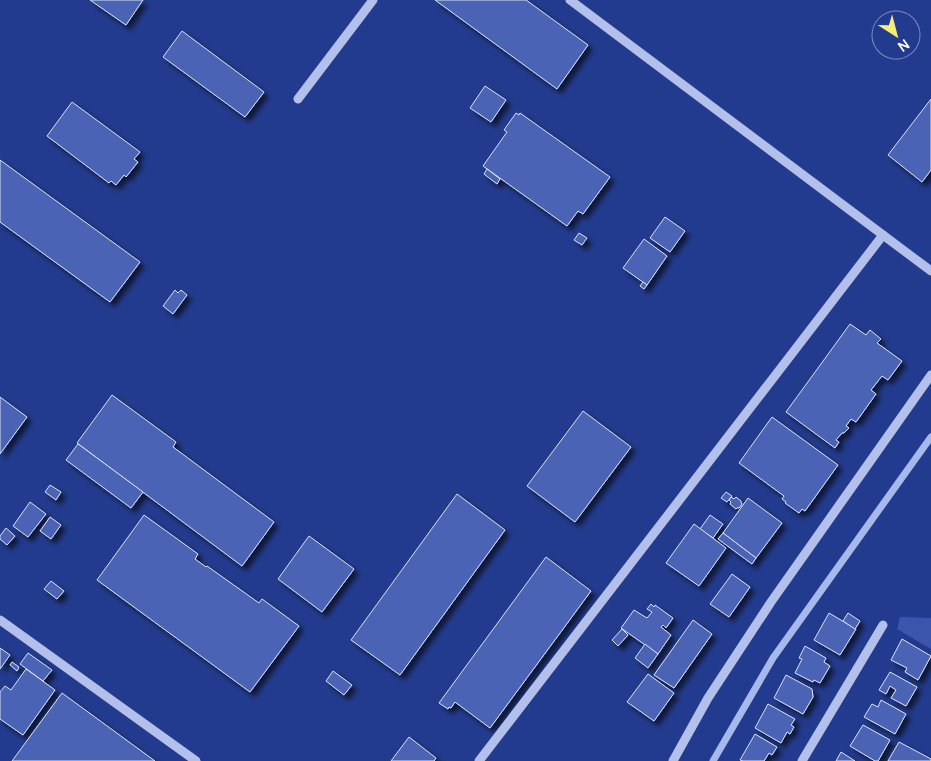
<svg xmlns="http://www.w3.org/2000/svg" width="931" height="761" font-family="Manrope,sans-serif">
	<style>
		.green { fill: #3b55ad }
		.lines { fill: none; stroke-linecap: round; stroke-linejoin: round }
		.stream { stroke: #a7b8ec; stroke-width: 7 }
		.building { fill: #4b64b5; stroke: #d8e0f9; filter: url(#shadow) }
		.minor { stroke: #b3c0eb; stroke-width: 9 }
	</style>
	<defs>
		<filter id="shadow"><feDropShadow dx="4.5" dy="4.5" stdDeviation="2.5" flood-color="#0009"/></filter>
	</defs>
	<rect width="100%" height="100%" fill="#233b8e"/>
	<polygon class="green" points="900,617 931,618 931,649 897,629"/>
	<g class="lines">
		<polyline class="stream" points="713,761 773,658 931,437"/>
	</g>
	<g class="building">
		<polygon points="90,0 143,0 126,25"/>
		<polygon points="435,0 526,0 588,45 557,89"/>
		<polygon points="182,31 264,92 245,117 163,57"/>
		<polygon points="485,86 506,100 491,122 470,108"/>
		<polygon points="931,99 931,170 922,182 888,155"/>
		<polygon points="72,102 140,152 134,159 138,162 126,177 124,175 116,185 111,181 109,183 47,136"/>
		<polygon points="516,113 519,115 520,113 610,177 583,214 578,211 567,226 483,166 507,132 504,130"/>
		<polygon points="0,160 140,262 110,302 0,222"/>
		<polygon points="487,169 500,179 497,184 484,174"/>
		<polygon points="665,217 685,231 670,252 650,238"/>
		<polygon points="579,233 587,238 582,245 574,240"/>
		<polygon points="644,239 667,256 647,285 623,268"/>
		<polygon points="643,282 647,285 644,289 640,286"/>
		<polygon points="175,290 178,293 181,290 187,295 173,314 163,306"/>
		<polygon points="850,324 866,335 870,330 881,339 877,343 902,361 888,380 882,376 871,390 876,394 856,422 851,419 846,426 849,428 844,433 842,433 836,440 839,442 835,448 786,412"/>
		<polygon points="112,395 176,442 173,447 274,522 242,566 77,443"/>
		<polygon points="0,397 27,417 0,454"/>
		<polygon points="583,411 631,447 575,522 527,486"/>
		<polygon points="772,417 838,465 805,511 802,509 799,513 785,503 786,502 782,499 784,496 739,463"/>
		<polygon points="78,444 143,492 131,508 66,460"/>
		<polygon points="50,485 61,492 56,500 45,492"/>
		<polygon points="726,492 732,496 727,502 721,498"/>
		<polygon points="457,494 505,530 400,675 351,640"/>
		<polygon points="731,497 734,499 736,497 741,501 741,502 742,504 739,508 737,508 736,509 730,504 731,502 729,500"/>
		<polygon points="748,498 782,523 756,558 723,533"/>
		<polygon points="30,502 46,514 28,537 13,526"/>
		<polygon points="144,515 198,554 195,559 206,567 207,566 259,603 262,599 299,626 250,692 97,580"/>
		<polygon points="710,515 723,524 713,538 700,529"/>
		<polygon points="50,517 61,525 51,539 40,531"/>
		<polygon points="694,524 726,548 699,586 666,563"/>
		<polygon points="6,528 15,536 7,545 0,539 0,536"/>
		<polygon points="723,533 756,558 752,564 718,539"/>
		<polygon points="309,536 354,569 322,612 278,579"/>
		<polygon points="546,557 591,591 490,728 455,702 451,708 449,707 448,709 439,703"/>
		<polygon points="732,574 750,587 729,617 710,604"/>
		<polygon points="51,581 64,591 57,599 44,589"/>
		<polygon points="651,604 654,607 655,605 673,618 666,628 663,625 661,627 671,635 658,654 621,628 634,610 647,618 652,612 647,609"/>
		<polygon points="829,613 856,629 840,655 814,640"/>
		<polygon points="848,613 860,621 855,629 843,621"/>
		<polygon points="693,620 712,634 674,688 654,675"/>
		<polygon points="622,629 628,635 618,646 612,640"/>
		<polygon points="902,639 931,656 918,680 905,672 907,668 891,660"/>
		<polygon points="645,644 658,654 648,668 635,658"/>
		<polygon points="805,646 826,658 824,662 830,666 820,683 814,680 813,682 795,673 802,659 799,658"/>
		<polygon points="0,648 10,655 0,669"/>
		<polygon points="28,653 52,670 43,681 20,664"/>
		<polygon points="12,662 19,667 17,671 10,665"/>
		<polygon points="26,669 55,690 23,735 0,719 0,692 5,686 11,690"/>
		<polygon points="333,671 352,685 344,695 326,681"/>
		<polygon points="890,672 917,687 906,706 891,698 896,690 890,686 886,694 879,690"/>
		<polygon points="648,674 674,693 654,721 627,702"/>
		<polygon points="786,675 812,689 813,697 803,714 774,698"/>
		<polygon points="62,693 155,761 12,761"/>
		<polygon points="881,700 906,714 895,734 864,717 872,704 878,707"/>
		<polygon points="768,704 795,719 791,725 794,727 790,734 787,732 781,743 755,728"/>
		<polygon points="863,725 890,740 878,761 875,761 850,746"/>
		<polygon points="755,734 777,747 772,755 769,753 764,761 743,761 740,760"/>
		<polygon points="409,737 436,758 434,761 391,761"/>
		<polygon points="899,742 931,759 931,761 888,761"/>
		<polygon points="841,752 855,761 836,761"/>
	</g>
	<g class="lines">
		<g class="minor">
			<polyline points="570,0 931,271"/>
			<polyline points="298,99 373,0"/>
			<polyline points="0,620 196,761"/>
			<polyline points="479,761 883,235"/>
			<polyline points="673,761 708,698 771,602 931,375"/>
			<polyline points="802,761 883,625"/>
		</g>
	</g>
	<g transform="translate(896 35) rotate(144)"><circle r="24" fill="#233b8e" stroke="#7b89bb"/>
	<path d="M0-4L9 19L0 12L-9 19Z" fill="#f6ed76"/>
	<text y="-8" font-size="14" font-weight="bold" text-anchor="middle" fill="#ffffff">N</text>
	</g>
</svg>
